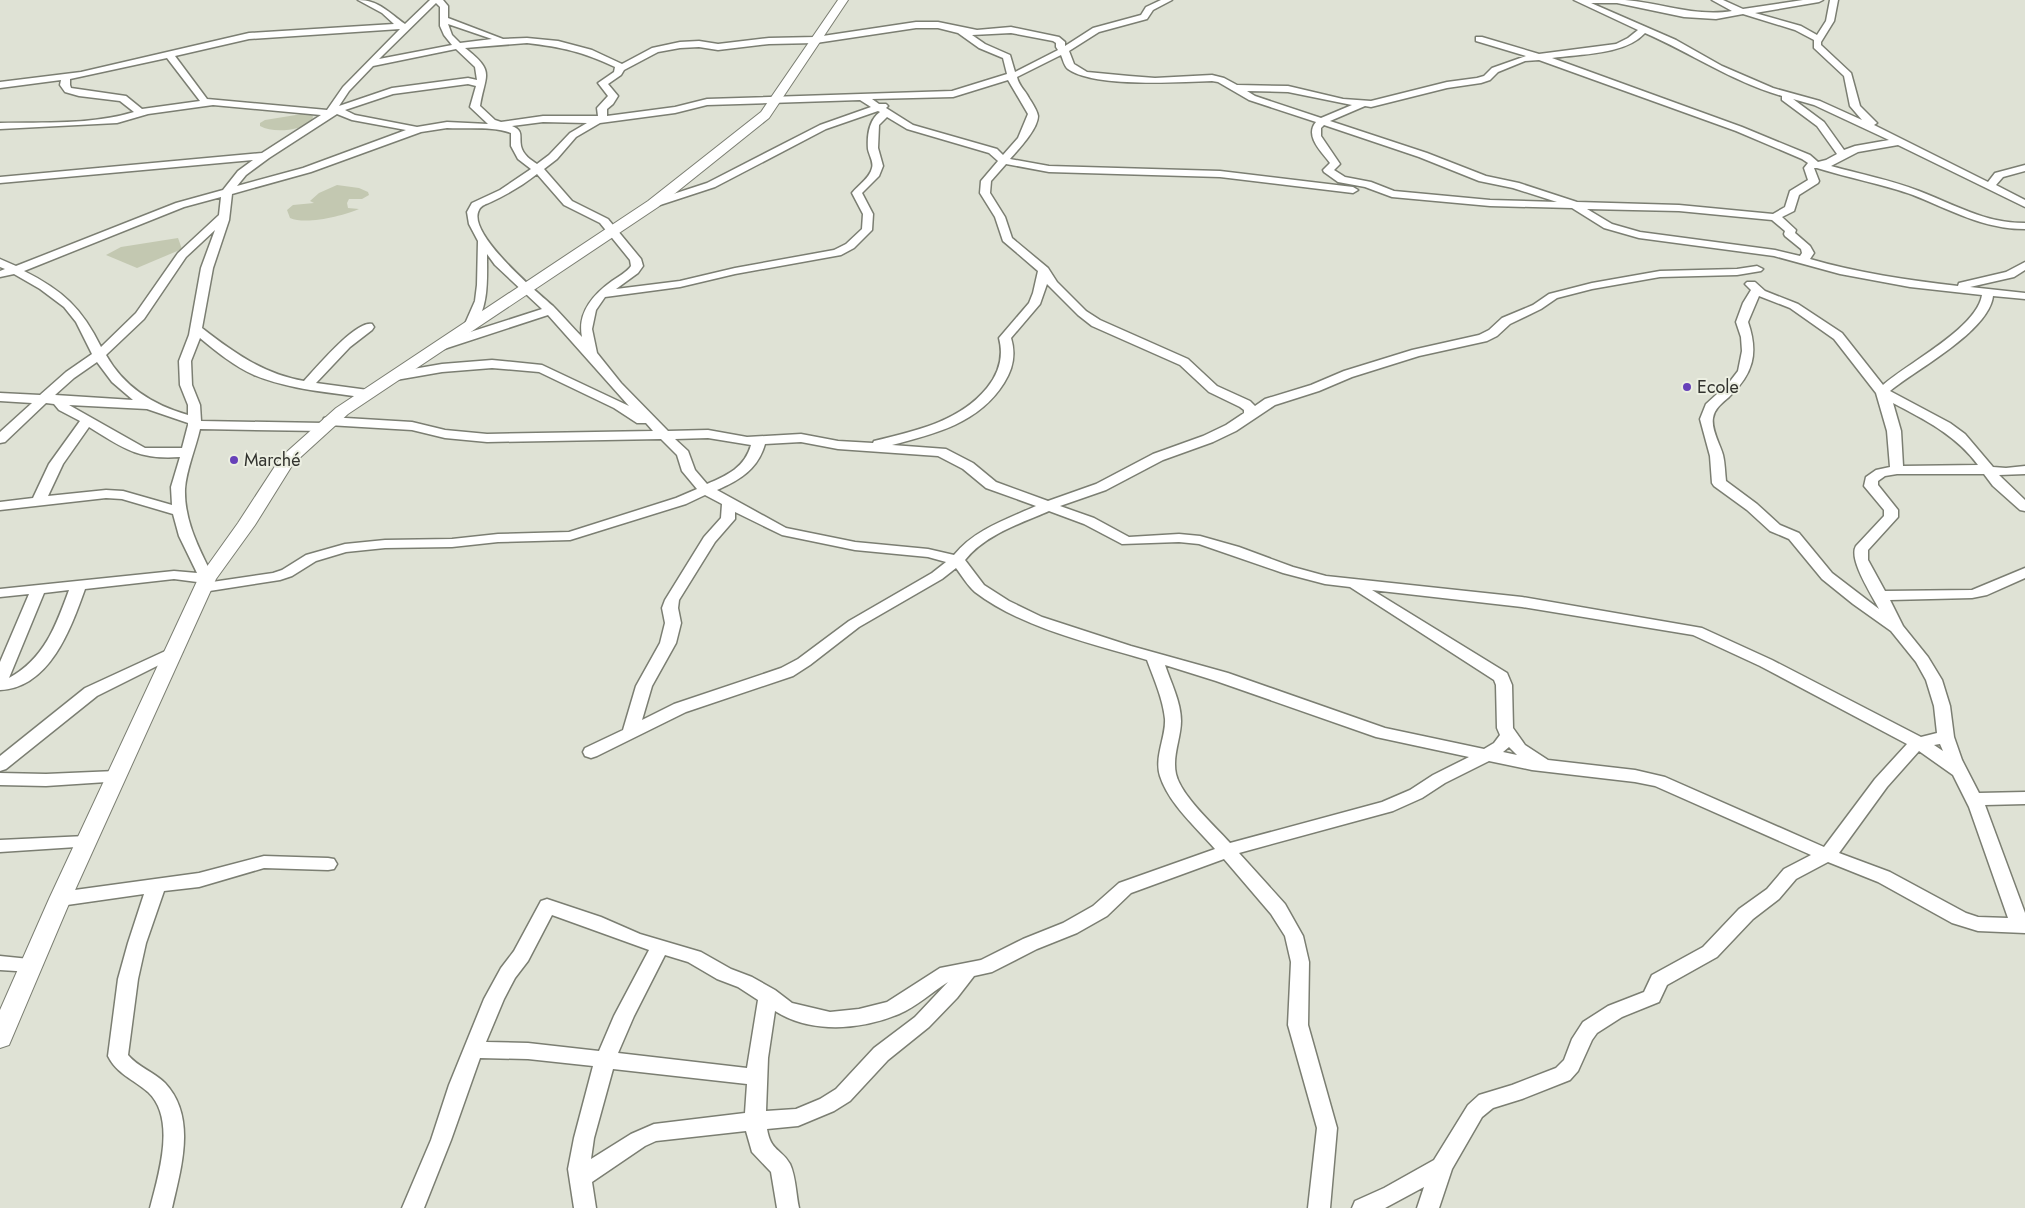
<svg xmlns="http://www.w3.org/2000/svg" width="2025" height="1208" font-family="Jost,sans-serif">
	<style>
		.green { fill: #c3c8b1 }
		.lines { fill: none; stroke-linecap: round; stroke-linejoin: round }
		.minor-casing { stroke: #7b7e72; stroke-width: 3 }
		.tertiary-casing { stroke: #7b7e72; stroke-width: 2 }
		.minor { fill: #fff; fill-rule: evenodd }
		.tertiary { fill: #fff; fill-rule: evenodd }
		.poi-dot { fill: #6741b9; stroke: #ecefe2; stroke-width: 2 }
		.labels { text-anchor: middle; stroke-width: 4; stroke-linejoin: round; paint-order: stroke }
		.poi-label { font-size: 18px; fill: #32332e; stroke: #ecefe2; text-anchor: start }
	</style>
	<rect width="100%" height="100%" fill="#dfe2d5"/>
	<g class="green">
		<path d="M302,114H311L313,116L312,122C300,130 274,134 260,126V123L265,120Z"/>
		<path d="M337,185L359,188L368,192L369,195L362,199H349L347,203L348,208L359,209C343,216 306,225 290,218L287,210L293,205L314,203L310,201L319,193Z"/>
		<polygon points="178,238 182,249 137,268 106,255 121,247"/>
	</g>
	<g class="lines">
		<defs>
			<g id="minor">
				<path d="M358,0C379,0 389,13 405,24L430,0H443L448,6V18L503,39L527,38L558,41L592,50L622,64L652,48L680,42L699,41L718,44L769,38L816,37L916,22H938L977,30L1011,27L1059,37L1065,42V46L1093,28L1141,15L1146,7L1161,0H1172L1153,10L1147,19L1099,32L1069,51L1074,64L1087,72L1129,76L1155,78L1212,75L1224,78L1237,85L1288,86L1343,99L1371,101L1447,82L1477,78L1484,76L1492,68L1526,56L1476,41V37H1482L1539,54L1616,44L1628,38L1638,30L1574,0C1591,0 1608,0 1625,0C1662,3 1695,17 1732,11L1712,0H1723L1743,9L1803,0H1823L1819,2L1755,13L1801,26L1817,35L1826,21L1830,0H1838L1834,21L1821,42V45L1851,73L1860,106L1877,123L1874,125L1988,182L1995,173L2025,165V171L2003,177L1996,185L2025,200V207L1898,145L1858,152L1831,166C1860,174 1891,180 1919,191C1956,205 1984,223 2025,223V229C1983,229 1951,210 1913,195C1882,184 1849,178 1817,168H1814L1819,181L1818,183L1799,195L1794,211L1782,217L1796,230L1795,233L1810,246L1814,253L1810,259C1858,273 1907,280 1958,286L1959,283L2006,272L2025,262V270L2014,277L1970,287L2025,293V299L1993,296C1989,331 1917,369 1890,391L1950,423L1965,434L1993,467L2006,468L2025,466V474L1999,475L2025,500V511L2020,510L1993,486L1984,474H1897L1885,476L1878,481V485L1898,510V517L1868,550V560L1885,591L1972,590L2025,568V578L1987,595L1972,598L1890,600L1903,626L1928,657L1942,680L1950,706L1954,737L1962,760L1979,793L2025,792V804L1985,805L2025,913V933L1978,931L1952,923L1878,882L1828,862L1796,879L1779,899L1753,919L1717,957L1667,985L1659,1002L1622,1017L1597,1033L1592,1040L1578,1071L1570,1080L1522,1099L1493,1108L1482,1117L1452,1169L1439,1208H1417L1424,1187L1385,1208H1352L1355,1201L1384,1188L1434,1160L1468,1105L1479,1095L1512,1085L1556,1068L1564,1060L1572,1039L1583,1022L1608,1006L1644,992L1652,975L1703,947L1739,909L1767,889L1784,869L1811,855L1655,786L1635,782L1532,770L1489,761L1445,783L1422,798L1393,811L1239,853L1285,904L1303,936L1309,962L1308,1025L1337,1128L1330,1208H1308L1317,1128L1288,1025L1291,962L1285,936L1271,914L1224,859L1131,893L1107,916L1077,933L1037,949L992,972L974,976L957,998L929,1027L888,1060L850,1101L834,1111L798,1126L767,1129C771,1152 781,1148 790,1164C796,1177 796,1195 799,1208H777L771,1172L752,1152L746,1131L656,1141L645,1146L592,1182L596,1208H574L568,1169L574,1138L593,1066L528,1059L480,1058L451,1140L424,1208H402L431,1140L449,1085L484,999L501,968L514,951L541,901L547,899L601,917L640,934L701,952L731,969L752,977L775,990L792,1003L830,1012L859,1009L887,1002L940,968L981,960L1023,939L1063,923L1093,906L1119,883L1215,849C1196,827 1169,804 1160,776C1154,757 1166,737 1165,719C1163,699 1154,679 1147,660C1093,644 1020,627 975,592C968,586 962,576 956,568L942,579L859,627L810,665L793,676L686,712L597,756L591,758L585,756L583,752L585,748L623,730L636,686L660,643L665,623L662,608L665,600L704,537L721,518L722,504L705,495L686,504L570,540L498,542L452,547L385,548L346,552L316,561L292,576L280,580L203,592L198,591L196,588L198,585L205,583L174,579L85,589C71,628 50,688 0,690V662L29,594L0,597V589L174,571L197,573L179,536L173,514L122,499L106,498L0,510V502L33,498L49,464L80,421L59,410L54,404L46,403L5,442L0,443V432L32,403L0,401V393L40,395L66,372L92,354L76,322L64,307L40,289L14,274L0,277V271L5,269L0,267V259L16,266L176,203L223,190L238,171L253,160L0,183V177L262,153L321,115L213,105L148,114L117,123L0,129V123C44,122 91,125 134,112L120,101L79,96L65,92L60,85L61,80L0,88V82L81,72L249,33L394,24L382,13ZM436,3L440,7V26L444,35L452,45L379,59ZM1591,3H1617L1684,17L1716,19L1743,14L1795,30L1814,40V48L1844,76L1850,106L1862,120L1820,101L1773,88L1722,66L1676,40ZM448,24L492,39L460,43L452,35ZM916,28H938L958,33L979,48L1003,58L1007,74L952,91L707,99L675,107L607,116V109L613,104L618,96L608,84L621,75L624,70L658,52L680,48L699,47L718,50L769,44L816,43ZM400,29L343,87L327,110L207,99L175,56L249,39ZM1011,33L1053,41L1056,43V47L1058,50L1015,72L1010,55L985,44L972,35ZM1645,33C1691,53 1733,82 1782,96V100L1817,126L1837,154L1826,160L1818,162L1810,155L1742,127L1552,58C1580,54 1625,55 1645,33ZM527,43C562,47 583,52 615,67L614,72L598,83L608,96L597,108L598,116H543L501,122L495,120L480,106C485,74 496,72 465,48ZM456,49L475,67L477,80L468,78L392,88L339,106L349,91L373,66ZM1061,55C1063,59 1064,66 1068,69C1094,88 1179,82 1212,81L1218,82L1249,100L1316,122C1304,136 1322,152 1330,163L1323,170L1324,172L1338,182L1365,187L1392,197L1490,206L1572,208L1604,228L1639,238L1774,256L1840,274L1910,287L1982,295C1977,328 1908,363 1883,385L1842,333L1798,304L1765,291L1755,282H1747L1745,284L1751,290L1743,303L1736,322L1741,337L1742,351L1738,371L1728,384L1706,404L1700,419L1710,456L1712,483L1714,486L1747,510L1770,531L1789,539L1822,579L1853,604L1891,631L1916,662L1926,680L1934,706L1937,733L1921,737L1772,660L1702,628L1522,597L1326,576L1293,567L1239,547L1200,536L1179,534L1129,537L1094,518L1060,506L1106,490L1163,460L1213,442L1236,431L1275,405L1319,391L1352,377L1419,356L1487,341L1497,336L1510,324L1541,309L1557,298L1592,289L1660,277L1737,275L1761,271L1763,269L1757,266L1737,269L1660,271L1592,283L1549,294L1533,305L1502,318L1489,330L1479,335L1412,350L1344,371L1311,385L1265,399L1255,406L1250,401L1217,386L1188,359L1100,320L1086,311L1057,282L1048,268L1012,238L1005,217L990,193L991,181L1006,164L1049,172L1220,177L1353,193L1358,190L1353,187L1220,171L1049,166L1010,159C1018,150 1038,129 1038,116C1037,110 1032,103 1029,98C1025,90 1019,86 1017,77ZM167,58L200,101L142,109L126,96L71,88L70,85V79ZM1539,60L1736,131L1802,159L1808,163L1804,168L1808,180L1790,191L1785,207L1773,214L1679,205L1577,202L1519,183L1486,176L1427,153L1330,121L1365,106L1371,107L1447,88L1481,83L1490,80L1498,72L1525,61ZM1008,80L1028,114L1018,138L1003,155L997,149L913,125L886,108L888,106L886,104H879L872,99L953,97ZM468,84L476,86L470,107L488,124L447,122L417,127L355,115L345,110L393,94ZM1247,91L1288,92L1352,105L1321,118L1255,96ZM1793,99L1814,105L1889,140L1855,146L1844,150L1824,122ZM860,100L871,107L820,125L707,183L649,202L648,204L653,207L657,206L715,187L826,129L878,111L880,112C869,120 867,136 868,149C869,155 874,162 872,168C870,178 858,185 852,193L863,214L862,229L846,244L834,250L735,268L680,281L616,289L638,273L643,266L641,259L608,219L572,201L544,169L557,159L576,137L600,123L675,113L707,105ZM337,114L352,120L406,130L303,168L237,186L246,175L269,158ZM887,117L907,129L989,153L998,161L981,181L980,193L995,217L1003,241L1038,271L1033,293L1029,303L999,338C1004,357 999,373 987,388C959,422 915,431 874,441L873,443L838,441L801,434L747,437L708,430L668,431L621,383L597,353L592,329L596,310L605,297L680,287L735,274L841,255L854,248L872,230L873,214L862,193L879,176L883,166L878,148L879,125ZM543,122L587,123L570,133L549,155L537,164C531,160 523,155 521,146C519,136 524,131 512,126ZM1324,125L1419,157L1479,181L1513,188L1557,202L1490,200L1394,191L1371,182L1345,177L1334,170L1340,164L1321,136V128ZM447,128C467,129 493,126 511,133V146L518,159L531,169L500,190L472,203L467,212L469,224L478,241L477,285L475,301L464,326L466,329H474C489,304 487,281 487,254L495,265L542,309L436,343L434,346L436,349H444L548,315L629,406L542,365L492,360L442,364L396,372L390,376L396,380L442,372L492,368L539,372L614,408L637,423H646L653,431L487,434L445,430L412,422L329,417L324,418L323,421L324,423L201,421L200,405L192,385L191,361L200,338C217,352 234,366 254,375C290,390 330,392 368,398L374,394L368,390L316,383L350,347L372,330L374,327L372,324C356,320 316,368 304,381C264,374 234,353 202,328L213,268L229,220L232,194L311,172L421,132ZM537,174L564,205L600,223L630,260L631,266C627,272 619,276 612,281C594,294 577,312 582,337C572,327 563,316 553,306C537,292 466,233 479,210C481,205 487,204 491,202C508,194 523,185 537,174ZM221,197L219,215L178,253L136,313L101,347C82,308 62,290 24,271L184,207ZM1587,209L1679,211L1772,220L1785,231L1784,234L1785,236L1801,249L1802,253L1800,256L1775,250L1640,232L1612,224ZM215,230L201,268L189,335L179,361L180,385L188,405V415C153,405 124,387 106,355L144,319L186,257ZM1047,284L1078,315L1092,326L1180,365L1209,392L1240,407L1244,410V413L1226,425L1203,436L1153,454L1096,484L1048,501L996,482L973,463L946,449L892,445C935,434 979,423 1004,383C1013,369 1016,354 1011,338L1040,304ZM1759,296L1790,308L1834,339L1876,393L1887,431L1890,467L1876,470L1866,477L1864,486L1884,510V516L1856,546C1848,559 1872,595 1879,609L1832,573L1799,533L1780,525L1757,504L1726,481C1725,473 1725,463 1723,455C1720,444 1711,430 1713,418C1714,409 1722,403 1729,397C1753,374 1759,354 1748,322ZM97,362L112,382L133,400L55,395L74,378ZM1893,403C1925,420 1956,435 1978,465L1903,466L1901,431ZM69,405L147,409L188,423V425L182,448H145ZM328,425L412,430L445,438L487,442L661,439L677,455L682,471L697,489L676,498L569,532L498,534L452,539L385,540L345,544L306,555L282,570L273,573L212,582L214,579C200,550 184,522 185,489C186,471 196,447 200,429L323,431L328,430L330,427ZM89,427C123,448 138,460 180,457L171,487L172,505L123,491L106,490L48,496L63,464ZM708,438L751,445C745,467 728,475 707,484L695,470L688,451L675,439ZM801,442L838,449L938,456L963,469L986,488L1036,506C1007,519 974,530 954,555L928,549L855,542L786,528L717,490C740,480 758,469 765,444ZM1049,511L1084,524L1122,544L1179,542L1199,544L1283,573L1325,584L1350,587L1494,680L1496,685L1497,728L1500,735L1494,743L1484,749L1385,728L1228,673L1131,646L1042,617L1009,601L984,585L965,560C985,535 1019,524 1049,511ZM735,512L782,535L855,550L928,557L946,562L932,573L849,621L798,659L781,668L674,704L642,720L652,686L676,643L681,623L678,608L679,600L715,542L735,519ZM69,590C56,626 44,659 9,678L44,593ZM1372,590L1522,607L1693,635L1760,666L1907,744L1875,779L1824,847L1665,777L1635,770L1548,760L1525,745L1513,728L1512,685L1507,673ZM1165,665L1216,681L1376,737L1469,757L1433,775L1410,790L1382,802L1230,843C1215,826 1181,796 1176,774C1172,756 1181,738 1181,721C1181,702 1171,683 1165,665ZM1940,744L1943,751L1934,745ZM1509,747L1517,755L1503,752ZM1919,751L1953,775L1969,807L2008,918L1978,917L1966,913L1890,872L1839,853L1887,787ZM552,915L649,950L614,1016L599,1051L528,1043L486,1042L504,999L515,978L528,961ZM665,955L688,962L717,979L738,987L758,1000L747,1068L618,1053L634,1016ZM948,982L915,1017L874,1048L836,1089L820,1099L796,1109L766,1111L768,1058L775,1011C811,1034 861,1030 899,1014C916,1007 932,992 948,982ZM613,1069L747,1084L745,1113L654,1124L631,1134L591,1159L594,1138Z"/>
				<polygon points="174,647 179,649 182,652 179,655 97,696 6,769 0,771 0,756 85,688"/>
				<polygon points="116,771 122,773 124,777 122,781 46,786 0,785 0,773 46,774"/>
				<polygon points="86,836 92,838 95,842 92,846 0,852 0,840"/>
				<path d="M264,856L328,858L334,859L337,864L334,869L328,870L264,868L199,887L164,891L146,943L138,979L128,1055C138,1067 154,1072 165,1083C197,1117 181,1168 172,1208H150C158,1176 177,1119 148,1092C133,1079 117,1074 108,1056L118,979L128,943L144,894L60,906L54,904L51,899L54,894L60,892L199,873Z"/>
				<polygon points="0,956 39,960 42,965 39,970 32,972 0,970"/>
			</g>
			<polygon id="tertiary" points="838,0 848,0 769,118 658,207 348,414 293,464 255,525 216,579 71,899 12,1038 9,1045 0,1048 0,1010 49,899 198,579 238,523 281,457 336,408 648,201 761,112"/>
		</defs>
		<use href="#minor" class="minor-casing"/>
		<use href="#tertiary" class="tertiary-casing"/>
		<use href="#minor" class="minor"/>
		<use href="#tertiary" class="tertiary"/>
	</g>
	<g class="poi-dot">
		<circle cx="1687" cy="387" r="5"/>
		<circle cx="234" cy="460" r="5"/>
	</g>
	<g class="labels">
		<g class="poi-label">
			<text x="1697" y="393">Ecole</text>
			<text x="244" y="466">Marché</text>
		</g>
	</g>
</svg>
